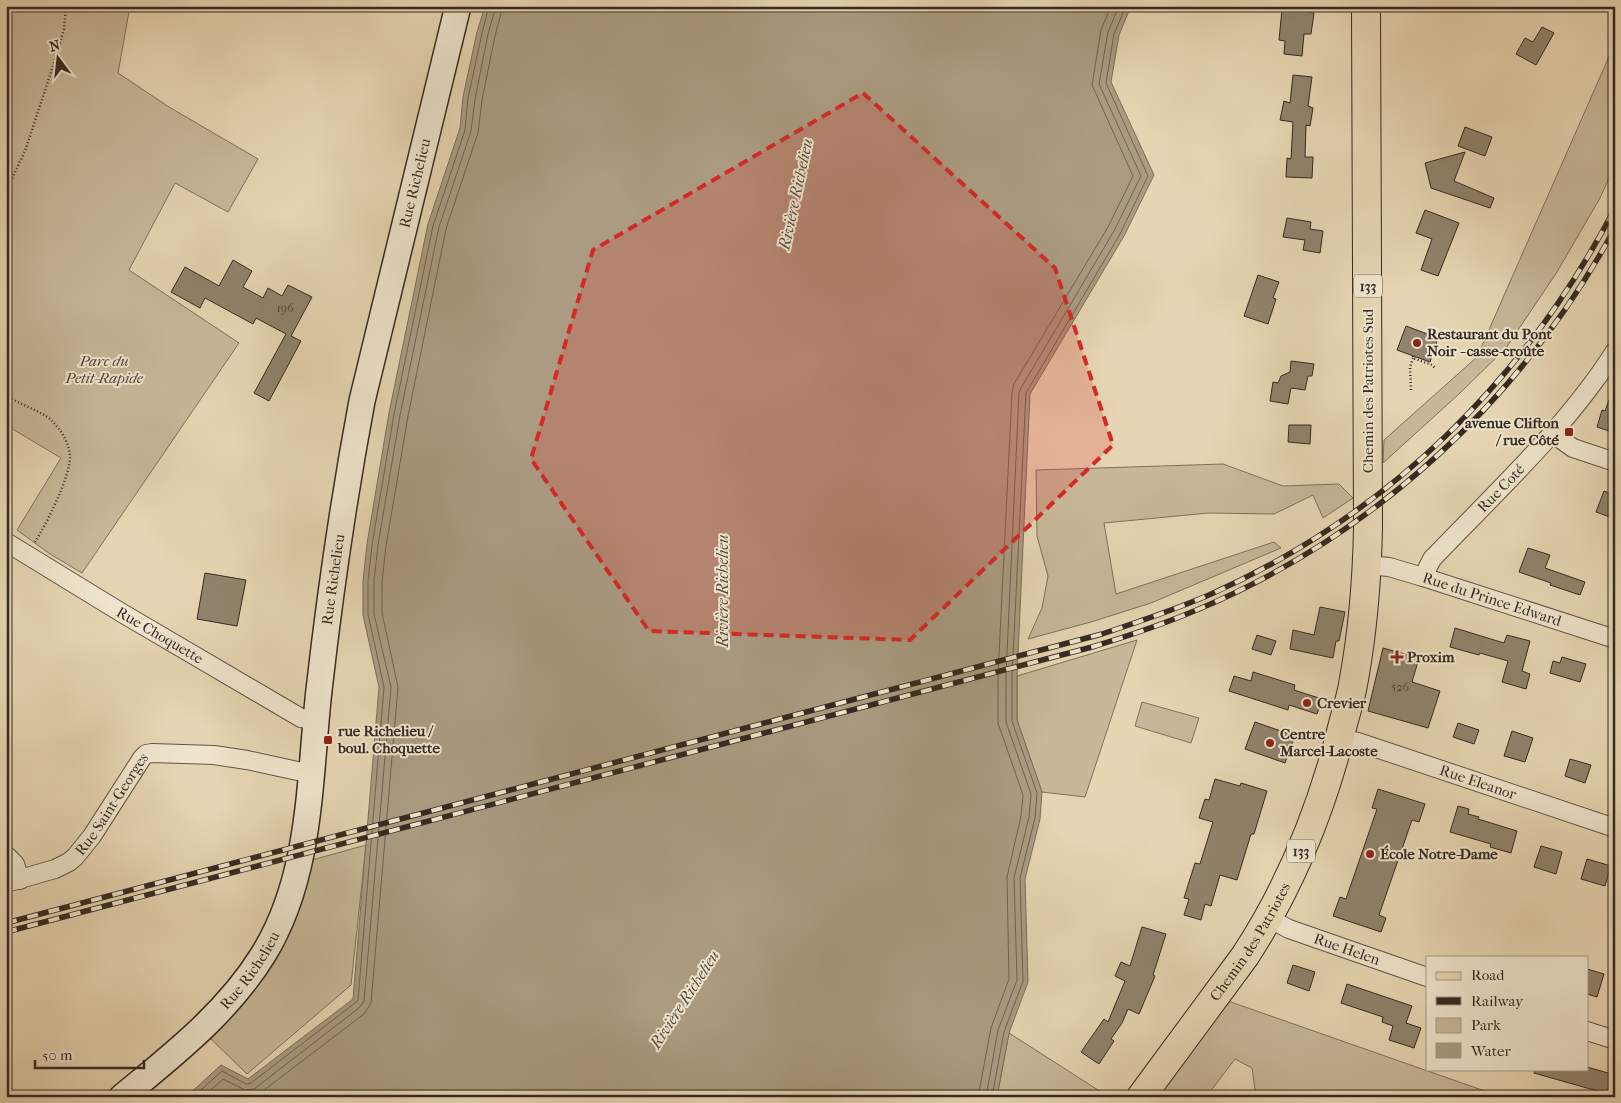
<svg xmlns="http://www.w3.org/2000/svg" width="1621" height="1103" font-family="'IM FELL French Canon',serif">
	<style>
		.green { fill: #c8b899; stroke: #7e715d }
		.water { fill: #aa9b81; stroke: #7b6e5b }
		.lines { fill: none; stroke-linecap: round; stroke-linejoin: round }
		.shore { stroke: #706251; stroke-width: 1 }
		.building { fill: #91836c; stroke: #352a21 }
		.minor-casing { stroke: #615545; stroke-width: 20 }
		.secondary-casing { stroke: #352a21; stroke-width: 28 }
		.primary-casing { stroke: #352a21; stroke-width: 30 }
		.path { stroke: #352a21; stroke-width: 2.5; stroke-dasharray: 1 2.5; stroke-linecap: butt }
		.minor { stroke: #efe4cd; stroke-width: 18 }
		.secondary { stroke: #efe4cd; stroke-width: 25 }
		.primary { stroke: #e6d5b2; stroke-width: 28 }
		.rail-casing { stroke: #352a21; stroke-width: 5.5 }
		.rail { stroke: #efe4cd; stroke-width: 4; stroke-dasharray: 11; stroke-linecap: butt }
		.marked { fill: #d62828; fill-opacity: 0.2; stroke: #d62828; stroke-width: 4; stroke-dasharray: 10 6; stroke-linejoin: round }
		.poi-dot { fill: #8f2418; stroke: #efe4cd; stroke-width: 2 }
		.labels { text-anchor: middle; stroke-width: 4; stroke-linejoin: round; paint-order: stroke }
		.number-label { font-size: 12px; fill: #4c4034 }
		.shield { fill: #efe4cd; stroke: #6d6255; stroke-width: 1 }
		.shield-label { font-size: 14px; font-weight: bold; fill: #352a21 }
		.street-label { font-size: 15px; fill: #352a21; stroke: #efe4cd }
		.poi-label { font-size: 15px; font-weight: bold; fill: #352a21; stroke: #efe4cd; text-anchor: start }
		.park-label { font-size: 15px; font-style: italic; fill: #524639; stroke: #efe4cd }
		.water-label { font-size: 16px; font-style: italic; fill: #584c3e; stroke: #efe4cd }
	</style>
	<rect width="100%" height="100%" fill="#e6d5b2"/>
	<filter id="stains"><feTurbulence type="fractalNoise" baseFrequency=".004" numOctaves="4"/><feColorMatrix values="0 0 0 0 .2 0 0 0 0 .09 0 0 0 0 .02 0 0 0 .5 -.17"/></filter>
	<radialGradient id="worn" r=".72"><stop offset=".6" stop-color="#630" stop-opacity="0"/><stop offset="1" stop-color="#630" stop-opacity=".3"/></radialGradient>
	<g class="green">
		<polygon points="6,6 130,6 118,73 169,107 258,159 228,212 175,183 129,270 239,343 82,573 50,554 17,530 61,458 6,425"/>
		<polygon points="1615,43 1615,165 1600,198 1557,272 1506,348 1460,393 1383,463 1384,440 1477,357"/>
		<polygon points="1223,464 1283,486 1339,484 1353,498 1323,518 1313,495 1274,514 1208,513 1104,523 1116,594 1274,542 1281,548 1151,603 1091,622 1028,639 1042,608 1048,576 1037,536 1036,470"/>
		<polygon points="1137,640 1085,797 1042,792 1017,720 1017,676"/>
		<polygon points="1142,702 1199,718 1191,743 1135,726"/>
		<polygon points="366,845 351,985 247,1074 209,1037 300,904 312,860"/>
		<polygon points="1228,1001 1502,1097 1256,1097 1252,1068 1235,1059 1206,1097 1156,1097"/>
		<polygon points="1009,1033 1109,1097 997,1097"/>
	</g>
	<polygon class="water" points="485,6 1131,6 1119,35 1111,82 1154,175 1124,236 1030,394 1017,676 1017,720 1042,792 1040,819 1025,879 1028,982 1009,1033 997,1097 186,1097 221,1065 248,1079 353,999 379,687 363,615 363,581 367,544 389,413 428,224 460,128 463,97 477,32"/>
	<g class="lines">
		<g class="shore">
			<polyline points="193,1097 222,1071 246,1084 251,1083 355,1003 358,1000 384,687 368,614 368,581 372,545 394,414 433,226 465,130 468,98 482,33 489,6"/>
			<polyline points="203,1097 223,1079 245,1090 254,1089 359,1008 364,1001 391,687 374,614 374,581 378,545 400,415 439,227 471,131 475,99 488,34 496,6"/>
			<polyline points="255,1097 364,1014 371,1003 398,687 382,613 382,582 386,546 408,416 446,229 478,133 482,100 495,36 503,6"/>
			<polyline points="978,1097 991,1028 1009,979 1007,877 1021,816 1023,795 998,723 998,675 1012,393 1014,384 1108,227 1133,176 1092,85 1101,30 1111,6"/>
			<polyline points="986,1097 998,1030 1017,980 1014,878 1029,817 1031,794 1006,722 1006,675 1019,393 1021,388 1114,231 1141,176 1099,84 1108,32 1119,6"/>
			<polyline points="992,1097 1004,1032 1023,981 1020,878 1035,818 1037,793 1012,721 1012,676 1026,393 1120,234 1148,176 1106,83 1114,34 1126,6"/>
		</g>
	</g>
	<g class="building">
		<polygon points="1282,9 1314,13 1311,34 1304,34 1302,56 1284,54 1285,41 1279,40"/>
		<polygon points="1542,27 1554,33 1536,65 1516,54 1525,38 1533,42"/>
		<polygon points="1293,75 1312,77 1308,106 1313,108 1310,126 1306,125 1305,157 1313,157 1312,178 1286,177 1287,158 1291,159 1293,122 1280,120 1284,101 1290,103"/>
		<polygon points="1465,127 1492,137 1485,156 1458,146"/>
		<polygon points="1465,152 1454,181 1494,198 1490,208 1431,188 1425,163"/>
		<polygon points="1425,210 1459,223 1438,276 1421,270 1432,239 1416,233"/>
		<polygon points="1287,218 1311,222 1310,229 1323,231 1320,253 1303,250 1305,240 1283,237"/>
		<polygon points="233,260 252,271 243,287 263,298 268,288 282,296 288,285 312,297 291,336 301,341 269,401 254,393 286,334 256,318 253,324 205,298 200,308 171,292 185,267 219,286"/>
		<polygon points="1258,275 1279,282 1273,298 1276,299 1268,324 1244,316"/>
		<polygon points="1406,326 1438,338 1430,362 1397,350"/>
		<polygon points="1291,361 1314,364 1312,376 1308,376 1305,390 1291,388 1288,404 1270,401 1273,382 1278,383 1281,376 1290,372"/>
		<polygon points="1613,389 1615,389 1615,433 1597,427 1602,410 1605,411"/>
		<polygon points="1289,425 1311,425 1310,444 1288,442"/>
		<polygon points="1604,491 1615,495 1615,519 1596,512"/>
		<polygon points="1528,548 1550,555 1545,568 1585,582 1580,595 1550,585 1551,583 1519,572"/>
		<polygon points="205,573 246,580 237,626 197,619"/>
		<polygon points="1320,607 1345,612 1339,641 1336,641 1333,658 1290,649 1293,630 1314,635"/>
		<polygon points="1455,628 1504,643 1507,635 1530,641 1522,671 1530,674 1526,689 1502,682 1508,661 1480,653 1479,655 1450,647"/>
		<polygon points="1257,635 1276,641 1271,655 1252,649"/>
		<polygon points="1383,648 1419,658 1412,682 1440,691 1428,728 1368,711"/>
		<polygon points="1562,657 1586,664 1580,682 1550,673 1553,661 1560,663"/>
		<polygon points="1253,672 1295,685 1294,690 1322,699 1317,714 1289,705 1288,710 1229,691 1234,676 1251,681"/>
		<polygon points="1255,722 1295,736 1285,763 1245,749"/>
		<polygon points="1458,723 1479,730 1474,744 1453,737"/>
		<polygon points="1512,731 1533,738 1525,762 1504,756"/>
		<polygon points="1570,759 1591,765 1585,783 1565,776"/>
		<polygon points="1215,779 1240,786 1241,783 1267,791 1254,834 1251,834 1237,880 1220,875 1211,906 1205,904 1201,920 1184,915 1189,899 1184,898 1195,863 1200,864 1213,822 1199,818 1205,799 1209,800"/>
		<polygon points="1378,789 1425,804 1419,822 1412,820 1379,915 1386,918 1381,932 1333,916 1340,897 1346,899 1377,809 1372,808"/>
		<polygon points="1458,806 1469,809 1468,814 1479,817 1478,819 1517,831 1511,853 1490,847 1491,844 1450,832"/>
		<polygon points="1541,846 1562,852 1556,874 1534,867"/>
		<polygon points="1587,859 1611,866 1605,886 1581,879"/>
		<polygon points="1142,927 1166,934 1153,975 1155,976 1139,1014 1128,1009 1122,1023 1111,1039 1114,1041 1099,1064 1081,1052 1104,1019 1108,1022 1125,981 1115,976 1121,962 1130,966"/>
		<polygon points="1293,965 1315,972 1309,991 1287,983"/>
		<polygon points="1587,969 1604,974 1597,997 1587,994"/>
		<polygon points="1347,984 1412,1006 1406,1023 1421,1028 1414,1048 1389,1040 1393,1026 1382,1022 1383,1017 1341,1003"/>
		<polygon points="1587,1067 1615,1075 1615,1096 1534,1073 1535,1069 1587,1069"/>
	</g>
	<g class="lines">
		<defs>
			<g id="minor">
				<polyline points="1552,433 1573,448 1615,462"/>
				<path id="s1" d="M6,542L122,613L301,718L316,720"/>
				<path id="s2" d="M1367,565L1389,567L1423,577L1615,639"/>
				<path id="s3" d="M1423,577L1432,559C1495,493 1566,428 1615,351"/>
				<path id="s4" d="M1340,738L1358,742L1615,828"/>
				<polyline points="6,855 15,864 20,880"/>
				<path id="s5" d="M6,883L55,869L69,862L75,857L92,836L142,758L146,754L152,753L214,755L247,760L311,774"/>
				<path id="s6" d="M1268,918L1289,929L1427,977"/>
				<polyline points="1587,1031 1615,1040"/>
			</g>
			<g id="secondary">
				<path id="s7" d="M122,1097C174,1054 227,1013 263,955C312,876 309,780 319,690C330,593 344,497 362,401L458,6"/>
			</g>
			<g id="primary">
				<path id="s8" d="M1141,1097L1245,956C1292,884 1324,803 1344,720C1348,706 1352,693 1354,679C1363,629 1367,578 1368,528L1366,6"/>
			</g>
		</defs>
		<use href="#minor" class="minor-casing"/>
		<use href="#secondary" class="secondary-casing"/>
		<use href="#primary" class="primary-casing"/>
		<g class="path">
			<polyline points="6,191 25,151 55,60 64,29 66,6"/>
			<polyline points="1413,356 1413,358 1432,365 1436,369"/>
			<polyline points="1411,390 1410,367 1413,358"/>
			<path d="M6,395C20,405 37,409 50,419C60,428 69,442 70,456C71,475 46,525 35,542"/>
		</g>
		<use href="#minor" class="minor"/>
		<use href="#secondary" class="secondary"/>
		<use href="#primary" class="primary"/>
		<defs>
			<g id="rail">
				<path d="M6,923L1102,634C1138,622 1174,610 1209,595C1388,515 1525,381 1615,208"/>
				<path d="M6,932L1092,647C1128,636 1164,624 1199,609C1376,534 1523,398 1615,228"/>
			</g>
		</defs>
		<use href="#rail" class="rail-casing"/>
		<use href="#rail" class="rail"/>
	</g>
	<path class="marked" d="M863,93L1055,268L1113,445L910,640L649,631L531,459L593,250Z"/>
	<g class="poi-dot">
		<circle cx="1417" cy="343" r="5"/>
		<rect x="1564" y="427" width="10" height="10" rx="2.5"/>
		<path d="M1394.5 649.5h5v5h5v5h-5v5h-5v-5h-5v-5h5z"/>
		<circle cx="1307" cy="703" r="5"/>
		<rect x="323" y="735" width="10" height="10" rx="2.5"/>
		<circle cx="1270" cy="743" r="5"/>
		<circle cx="1370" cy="854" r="5"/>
	</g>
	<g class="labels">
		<g class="number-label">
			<text x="285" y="312">196</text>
			<text x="1400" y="691">526</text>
		</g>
		<g class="shield">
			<rect x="1354" y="274.5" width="28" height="23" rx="4"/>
			<rect x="1287" y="839.5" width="28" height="23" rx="4"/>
		</g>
		<g class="shield-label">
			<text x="1368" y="291">133</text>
			<text x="1301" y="856">133</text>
		</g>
		<g class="street-label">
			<text dy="5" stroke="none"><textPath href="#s7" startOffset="991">Rue Richelieu</textPath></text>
			<text transform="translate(1368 391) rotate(-90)" y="5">Chemin des Patriotes Sud</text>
			<text dy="5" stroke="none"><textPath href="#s3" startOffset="119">Rue Coté</textPath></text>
			<text dy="5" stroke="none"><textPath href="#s7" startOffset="586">Rue Richelieu</textPath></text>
			<text dy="5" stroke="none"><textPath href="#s2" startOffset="130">Rue du Prince Edward</textPath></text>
			<text dy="5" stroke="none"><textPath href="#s1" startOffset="180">Rue Choquette</textPath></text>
			<text dy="5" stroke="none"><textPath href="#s4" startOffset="145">Rue Eleanor</textPath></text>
			<text dy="5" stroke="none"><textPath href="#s5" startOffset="139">Rue Saint-Georges</textPath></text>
			<text dy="5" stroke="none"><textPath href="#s8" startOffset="190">Chemin des Patriotes</textPath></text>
			<text dy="5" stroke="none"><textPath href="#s6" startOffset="85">Rue Helen</textPath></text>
			<text dy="5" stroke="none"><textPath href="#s7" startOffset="181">Rue Richelieu</textPath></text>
		</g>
		<g class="poi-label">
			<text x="1427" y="339">Restaurant du Pont<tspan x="1427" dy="17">Noir - casse-croûte</tspan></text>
			<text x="1559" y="428" text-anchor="end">avenue Clifton<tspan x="1559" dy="17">/ rue Côté</tspan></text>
			<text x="1407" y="662">Proxim</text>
			<text x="1317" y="708">Crevier</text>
			<text x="338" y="736">rue Richelieu /<tspan x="338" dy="17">boul. Choquette</tspan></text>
			<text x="1280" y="739">Centre<tspan x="1280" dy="17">Marcel-Lacoste</tspan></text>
			<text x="1380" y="859">École Notre-Dame</text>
		</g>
		<g class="park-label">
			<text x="104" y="366">Parc du<tspan x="104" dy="17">Petit-Rapide</tspan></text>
		</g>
		<g class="water-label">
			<text transform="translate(795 194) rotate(-78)" y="6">Rivière Richelieu</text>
			<text transform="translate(722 591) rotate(-90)" y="6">Rivière Richelieu</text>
			<text transform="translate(684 999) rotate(-57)" y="6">Rivière Richelieu</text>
		</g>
	</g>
	<rect width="1621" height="1103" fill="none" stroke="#e6d5b2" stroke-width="25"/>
	<rect x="8" y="8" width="1606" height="1088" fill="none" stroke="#352a21" stroke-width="2.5"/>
	<rect x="12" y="12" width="1596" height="1078" fill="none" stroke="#352a21"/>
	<rect x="1426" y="956" width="162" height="115" fill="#efe4cd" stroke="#a59a88"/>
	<rect x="1436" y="972" width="25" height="8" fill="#e6d5b2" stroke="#a59a88"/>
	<text x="1471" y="980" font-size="15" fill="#352a21">Road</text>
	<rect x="1436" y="997" width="25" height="8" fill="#352a21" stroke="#a59a88"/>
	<text x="1471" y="1006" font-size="15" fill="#352a21">Railway</text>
	<rect x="1436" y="1018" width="25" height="15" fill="#c8b899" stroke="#a59a88"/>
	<text x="1471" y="1030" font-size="15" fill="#352a21">Park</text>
	<rect x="1436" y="1043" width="25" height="15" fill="#aa9b81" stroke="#a59a88"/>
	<text x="1471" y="1056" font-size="15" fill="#352a21">Water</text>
	<g transform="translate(58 58) rotate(345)" stroke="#efe4cd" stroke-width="4" paint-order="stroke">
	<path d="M0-4L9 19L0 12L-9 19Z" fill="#352a21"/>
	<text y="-8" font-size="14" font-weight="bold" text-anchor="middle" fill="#352a21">N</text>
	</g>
	<path d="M35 1060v8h109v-8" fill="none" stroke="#352a21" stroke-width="2.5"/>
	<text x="42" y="1060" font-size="15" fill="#352a21" stroke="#efe4cd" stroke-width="4" paint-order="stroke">50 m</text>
	<rect width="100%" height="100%" filter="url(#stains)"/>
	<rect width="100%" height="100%" fill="url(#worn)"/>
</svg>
